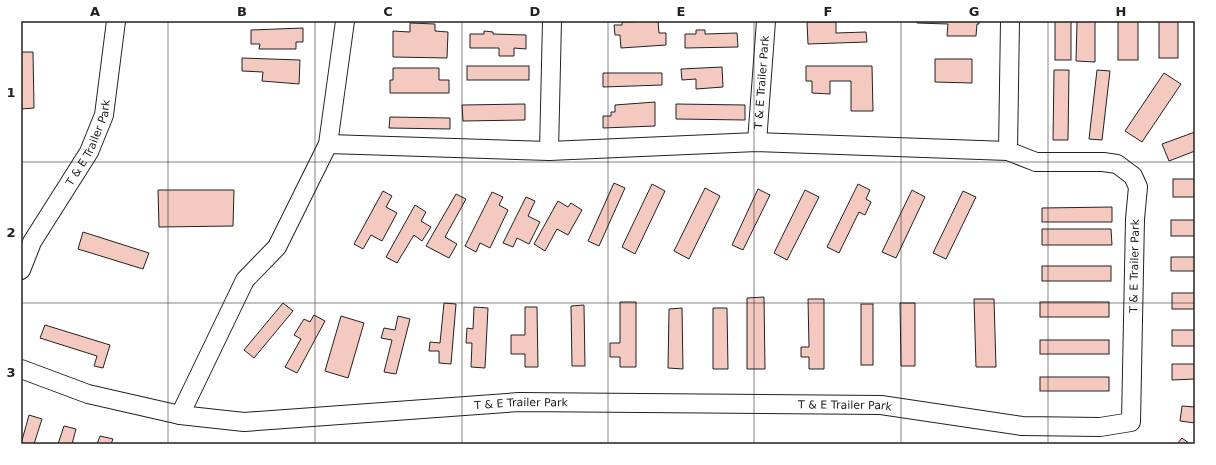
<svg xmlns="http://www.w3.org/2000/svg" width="1216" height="465" font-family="'DejaVu Sans',sans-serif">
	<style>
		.building { fill: #f3c9c0; stroke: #222 }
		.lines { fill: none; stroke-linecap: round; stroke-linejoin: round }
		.minor-casing { stroke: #222; stroke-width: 20 }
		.minor { stroke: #fff; stroke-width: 18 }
		.grid { fill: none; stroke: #222; stroke-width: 1; stroke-opacity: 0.55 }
		.labels { text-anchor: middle; stroke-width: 3; stroke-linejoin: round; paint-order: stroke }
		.street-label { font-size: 11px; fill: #222; stroke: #fff }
		.neatline { fill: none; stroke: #222; stroke-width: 1.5 }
		.grid-label { font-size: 13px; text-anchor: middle; font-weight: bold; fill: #222 }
	</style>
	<rect width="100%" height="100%" fill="#fff"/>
	<g class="building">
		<polygon points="658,21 659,33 666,33 666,45 621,48 620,35 615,35 614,25 622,25 622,22"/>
		<polygon points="917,21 979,21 979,24 977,24 976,36 947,36 948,24 917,23"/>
		<rect x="1055" y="21" width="16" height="39"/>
		<polygon points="1077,21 1095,21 1095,62 1076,61"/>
		<rect x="1118" y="21" width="20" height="39"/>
		<rect x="1159" y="21" width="19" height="37"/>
		<polygon points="807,22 836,22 836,33 866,32 867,42 808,44"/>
		<polygon points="410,23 435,24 435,31 448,32 447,58 393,57 393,31 410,32"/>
		<polygon points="303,28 303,42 296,42 296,49 259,49 260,44 251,44 251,30"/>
		<polygon points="696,30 705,30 705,34 737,33 738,47 685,48 685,34 696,34"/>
		<polygon points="484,31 493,32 493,34 526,35 526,49 514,48 514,56 499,56 499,48 470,48 470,34 484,34"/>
		<polygon points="21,52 33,52 34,108 21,109"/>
		<polygon points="242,58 300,60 299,84 262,81 263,72 242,71"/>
		<polygon points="935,59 972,59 972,83 935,82"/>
		<rect x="467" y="66" width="62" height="14"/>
		<polygon points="806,66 872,66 873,111 851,111 851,81 830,81 830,94 812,93 812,81 806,81"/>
		<polygon points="722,67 723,87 696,89 696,79 682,80 681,69"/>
		<polygon points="393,68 439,68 439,80 449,80 449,93 390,93 390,80 393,80"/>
		<polygon points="1054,70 1069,70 1068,140 1053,140"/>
		<polygon points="1097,70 1110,71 1102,140 1089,139"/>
		<polygon points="603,73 662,73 662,85 603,87"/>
		<polygon points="1164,73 1181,84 1142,142 1125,131"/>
		<polygon points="655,102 655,126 603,128 603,116 611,116 611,112 615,112 615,105"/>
		<polygon points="525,104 525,120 463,121 462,105"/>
		<polygon points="676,104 745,105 745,120 676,119"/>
		<polygon points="390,117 450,118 450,129 389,128"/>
		<polygon points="1195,132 1195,151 1169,161 1162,144"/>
		<rect x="1173" y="179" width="22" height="18"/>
		<polygon points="614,183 625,188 599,246 588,241"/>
		<polygon points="652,184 665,191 635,254 622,247"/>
		<polygon points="858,184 870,190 866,199 871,202 865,215 859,212 839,253 827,247"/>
		<polygon points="705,188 720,196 689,259 674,251"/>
		<polygon points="758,189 770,195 743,250 732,245"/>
		<polygon points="158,190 234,190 233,226 159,227"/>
		<polygon points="805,190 819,197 787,260 774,253"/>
		<polygon points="912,190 925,197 896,258 882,252"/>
		<polygon points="383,191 392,196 386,207 397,213 382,241 371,235 363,249 354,244"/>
		<polygon points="963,191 976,197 946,259 933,253"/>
		<polygon points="492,192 503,197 499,205 508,210 490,248 480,243 476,252 465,246"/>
		<polygon points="456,194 466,199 445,237 457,244 449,258 426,246"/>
		<polygon points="526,197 535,201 528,216 540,222 529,244 517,238 513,247 503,243"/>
		<polygon points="558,201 568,207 571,203 582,210 568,235 557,229 545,251 534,244"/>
		<polygon points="415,205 426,212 421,221 431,227 422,241 414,235 397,263 386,257"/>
		<polygon points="1112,207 1112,222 1042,222 1042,208"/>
		<rect x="1171" y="220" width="24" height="16"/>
		<polygon points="1042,229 1111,229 1112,245 1042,245"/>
		<polygon points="83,232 149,253 143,269 78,249"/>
		<rect x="1171" y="257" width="24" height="14"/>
		<rect x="1042" y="266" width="69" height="15"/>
		<rect x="1172" y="293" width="23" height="16"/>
		<polygon points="764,297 765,369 747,369 747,298"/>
		<polygon points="808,299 824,299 824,369 809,369 809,357 801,357 801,347 809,347"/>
		<polygon points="974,299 994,299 996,367 976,367"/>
		<polygon points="620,302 636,302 636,367 620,367 620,357 610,357 610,343 620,343"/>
		<rect x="1040" y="302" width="69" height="15"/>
		<polygon points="283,303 293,311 254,358 244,350"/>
		<polygon points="444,303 456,304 451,364 439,363 439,351 429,351 430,342 440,343"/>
		<polygon points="900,303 915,303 915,366 901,366"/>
		<rect x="861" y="304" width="12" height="61"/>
		<polygon points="584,305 585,366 572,366 571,306"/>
		<polygon points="474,307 488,308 485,368 471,367 472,343 466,343 467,328 473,329"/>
		<polygon points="525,307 537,307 538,367 525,367 525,354 511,354 511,335 525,335"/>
		<polygon points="682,308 683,369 668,368 669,309"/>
		<polygon points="713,308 727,308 728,369 713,369"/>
		<polygon points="314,315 325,321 297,373 285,367 301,339 294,335 304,319 310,322"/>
		<polygon points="341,316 364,323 348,378 325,371"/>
		<polygon points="398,316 410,319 396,374 384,372 392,340 381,338 384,328 395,330"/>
		<polygon points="45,325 110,345 103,368 94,366 97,356 40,338"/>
		<rect x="1172" y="330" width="23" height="16"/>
		<rect x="1040" y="340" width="69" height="14"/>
		<polygon points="1172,364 1195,364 1195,379 1172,380"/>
		<rect x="1040" y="377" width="69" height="14"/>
		<polygon points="1182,406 1195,407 1195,423 1180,421"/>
		<polygon points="29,415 42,419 34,444 21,444"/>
		<polygon points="64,426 76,429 72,444 58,444"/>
		<polygon points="100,436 113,439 111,444 97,444"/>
		<polygon points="1182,438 1190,444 1177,444"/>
	</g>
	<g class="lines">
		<defs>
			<g id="minor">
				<path id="s1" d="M757,142L766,21"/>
				<polyline points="549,151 552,21"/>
				<polyline points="1008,151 1010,21"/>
				<path id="s2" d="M21,270L32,242L89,152L104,115L116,21"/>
				<path id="s3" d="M21,369L88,394L180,415L244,422L519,402L881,405L1022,426L1100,427L1131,422L1135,219L1138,187L1133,176L1117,164L1103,162H1036L1008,151L757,142L549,151L328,144"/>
				<polyline points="180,415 245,280 277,247 328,144 345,21"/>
			</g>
		</defs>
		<use href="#minor" class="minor-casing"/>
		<use href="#minor" class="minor"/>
	</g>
	<path class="grid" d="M168,21V444M315,21V444M462,21V444M608,21V444M754,21V444M901,21V444M1048,21V444M21,162H1195M21,303H1195"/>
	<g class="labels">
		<g class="street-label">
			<text dy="4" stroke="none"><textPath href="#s1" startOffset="60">T &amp; E Trailer Park</textPath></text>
			<text dy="4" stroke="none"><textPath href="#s2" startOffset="145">T &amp; E Trailer Park</textPath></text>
			<text dy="4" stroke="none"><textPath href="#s3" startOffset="1276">T &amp; E Trailer Park</textPath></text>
			<text dy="4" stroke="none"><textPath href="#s3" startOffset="508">T &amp; E Trailer Park</textPath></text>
			<text dy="4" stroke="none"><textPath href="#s3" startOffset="832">T &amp; E Trailer Park</textPath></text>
		</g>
	</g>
	<rect width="1216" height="465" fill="none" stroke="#ffffff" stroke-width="44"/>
	<rect x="22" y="22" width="1172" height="421" class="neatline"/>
	<g class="grid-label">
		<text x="95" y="16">A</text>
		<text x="242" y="16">B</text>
		<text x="388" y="16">C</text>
		<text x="535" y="16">D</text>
		<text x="681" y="16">E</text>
		<text x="828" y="16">F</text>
		<text x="974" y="16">G</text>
		<text x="1121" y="16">H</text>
		<text x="11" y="97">1</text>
		<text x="11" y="237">2</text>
		<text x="11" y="377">3</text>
	</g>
</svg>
